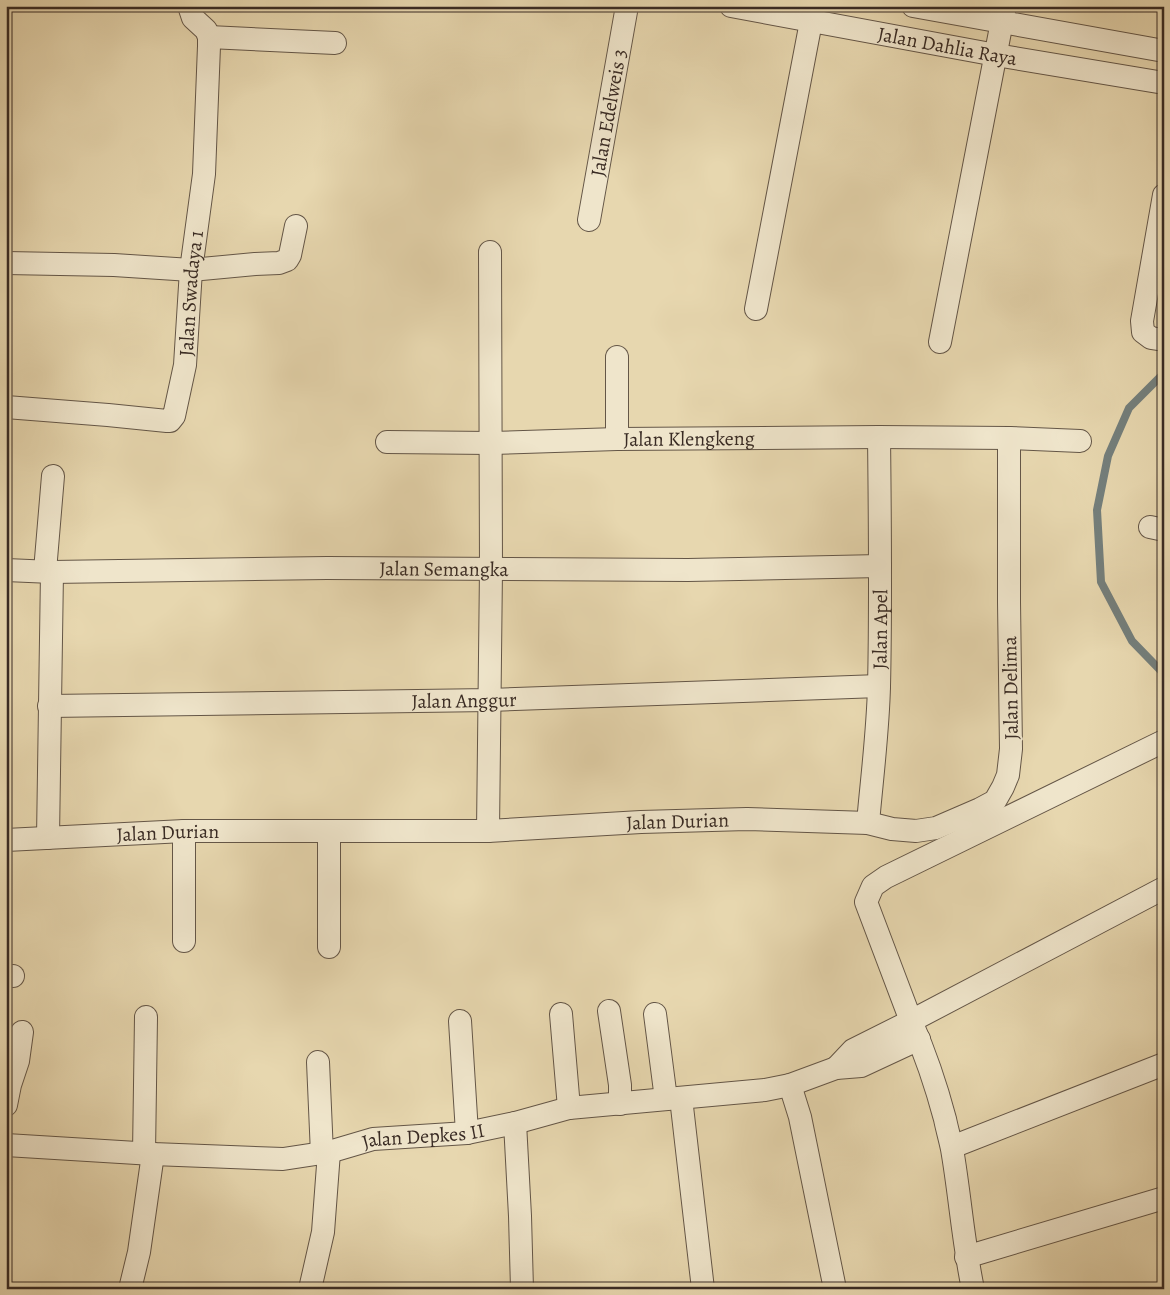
<svg xmlns="http://www.w3.org/2000/svg" width="1170" height="1295" font-family="Alegreya,serif">
	<style>
		.lines { fill: none; stroke-linecap: round; stroke-linejoin: round }
		.stream { stroke: #747f7c; stroke-width: 8 }
		.street-casing { stroke: #645647; stroke-width: 24 }
		.street { stroke: #efe5cb; stroke-width: 22 }
		.labels { text-anchor: middle; stroke-width: 4; stroke-linejoin: round; paint-order: stroke }
		.street-label { font-size: 20px; fill: #392b24; stroke: #efe5cb }
	</style>
	<rect width="100%" height="100%" fill="#e7d7af"/>
	<filter id="stains"><feTurbulence type="fractalNoise" baseFrequency=".004" numOctaves="4"/><feColorMatrix values="0 0 0 0 .2 0 0 0 0 .09 0 0 0 0 .02 0 0 0 .5 -.17"/></filter>
	<radialGradient id="worn" r=".72"><stop offset=".6" stop-color="#630" stop-opacity="0"/><stop offset="1" stop-color="#630" stop-opacity=".3"/></radialGradient>
	<g class="lines">
		<polyline class="stream" points="1164,373 1129,408 1108,456 1097,510 1101,582 1132,641 1164,674"/>
		<defs>
			<g id="street">
				<path id="s1" d="M731,6L996,55L1164,83"/>
				<polyline points="913,6 1164,51"/>
				<polyline points="209,37 335,43"/>
				<polyline points="1164,195 1142,321 1143,332 1151,338 1164,340"/>
				<path id="s2" d="M589,220L627,6"/>
				<polyline points="6,263 114,265 191,270 255,264 279,263 287,260 290,255 296,226"/>
				<polyline points="756,309 814,6"/>
				<polyline points="940,342 1005,6"/>
				<path id="s3" d="M6,407L108,415L167,421H170L174,416L185,365L191,270L204,174L209,46V37L206,30L193,18L189,6"/>
				<polyline points="617,439 617,357"/>
				<path id="s4" d="M387,442L491,443L617,439L879,437L1009,438L1080,441"/>
				<polyline points="1150,527 1164,530"/>
				<path id="s5" d="M6,570L52,572L327,568L688,570L880,566"/>
				<polyline points="45,571 53,476"/>
				<path id="s6" d="M49,706L490,700L879,686"/>
				<path id="s7" d="M868,823C872,777 878,731 879,686C881,603 880,520 879,437"/>
				<polyline points="488,831 491,569 490,252"/>
				<polyline points="48,838 52,572"/>
				<path id="s8" d="M6,840L184,831H488L641,822L747,819L868,823L892,829L916,831L936,828L980,809L995,801L1003,787L1008,775L1011,749L1009,602V438"/>
				<polyline points="184,941 184,831"/>
				<polyline points="329,947 329,831"/>
				<polyline points="6,976 13,976"/>
				<polyline points="609,1011 620,1085 620,1104"/>
				<polyline points="561,1014 569,1108"/>
				<polyline points="655,1014 666,1099"/>
				<polyline points="460,1021 467,1133"/>
				<polyline points="318,1062 322,1154"/>
				<polyline points="836,1068 853,1050 911,1021 1164,888"/>
				<polyline points="790,1085 800,1117 835,1289"/>
				<polyline points="681,1098 703,1289"/>
				<polyline points="6,1105 10,1085 18,1061 22,1032"/>
				<polyline points="515,1123 520,1216 522,1289"/>
				<path id="s9" d="M6,1145L153,1154L283,1159L329,1152L373,1139L467,1133L515,1123L569,1108L765,1090L790,1085L836,1068L861,1066L919,1039"/>
				<polyline points="952,1147 1164,1064"/>
				<polyline points="144,1153 146,1017"/>
				<polyline points="966,1257 1164,1198"/>
				<polyline points="130,1289 139,1252 153,1154"/>
				<polyline points="310,1289 323,1232 329,1152"/>
				<path d="M973,1289C963,1242 960,1195 952,1149C950,1139 947,1129 945,1119C936,1085 925,1053 911,1021L866,902L873,886L886,877L1164,741"/>
			</g>
		</defs>
		<use href="#street" class="street-casing"/>
		<use href="#street" class="street"/>
	</g>
	<g class="labels">
		<g class="street-label">
			<text dy="7" stroke="none"><textPath href="#s1" startOffset="220">Jalan Dahlia Raya</textPath></text>
			<text dy="7" stroke="none"><textPath href="#s2" startOffset="109">Jalan Edelweis 3</textPath></text>
			<text dy="7" stroke="none"><textPath href="#s3" startOffset="295">Jalan Swadaya 1</textPath></text>
			<text dy="7" stroke="none"><textPath href="#s4" startOffset="302">Jalan Klengkeng</textPath></text>
			<text dy="7" stroke="none"><textPath href="#s5" startOffset="438">Jalan Semangka</textPath></text>
			<text dy="7" stroke="none"><textPath href="#s7" startOffset="194">Jalan Apel</textPath></text>
			<text transform="translate(1010 688) rotate(-91)" y="7">Jalan Delima</text>
			<text dy="7" stroke="none"><textPath href="#s6" startOffset="415">Jalan Anggur</textPath></text>
			<text dy="7" stroke="none"><textPath href="#s8" startOffset="672">Jalan Durian</textPath></text>
			<text dy="7" stroke="none"><textPath href="#s8" startOffset="162">Jalan Durian</textPath></text>
			<text dy="7" stroke="none"><textPath href="#s9" startOffset="420">Jalan Depkes II</textPath></text>
		</g>
	</g>
	<rect width="1170" height="1295" fill="none" stroke="#e7d7af" stroke-width="25"/>
	<rect x="8" y="8" width="1155" height="1280" fill="none" stroke="#392b24" stroke-width="2.5"/>
	<rect x="12" y="12" width="1145" height="1270" fill="none" stroke="#392b24"/>
	<rect width="100%" height="100%" filter="url(#stains)"/>
	<rect width="100%" height="100%" fill="url(#worn)"/>
</svg>
